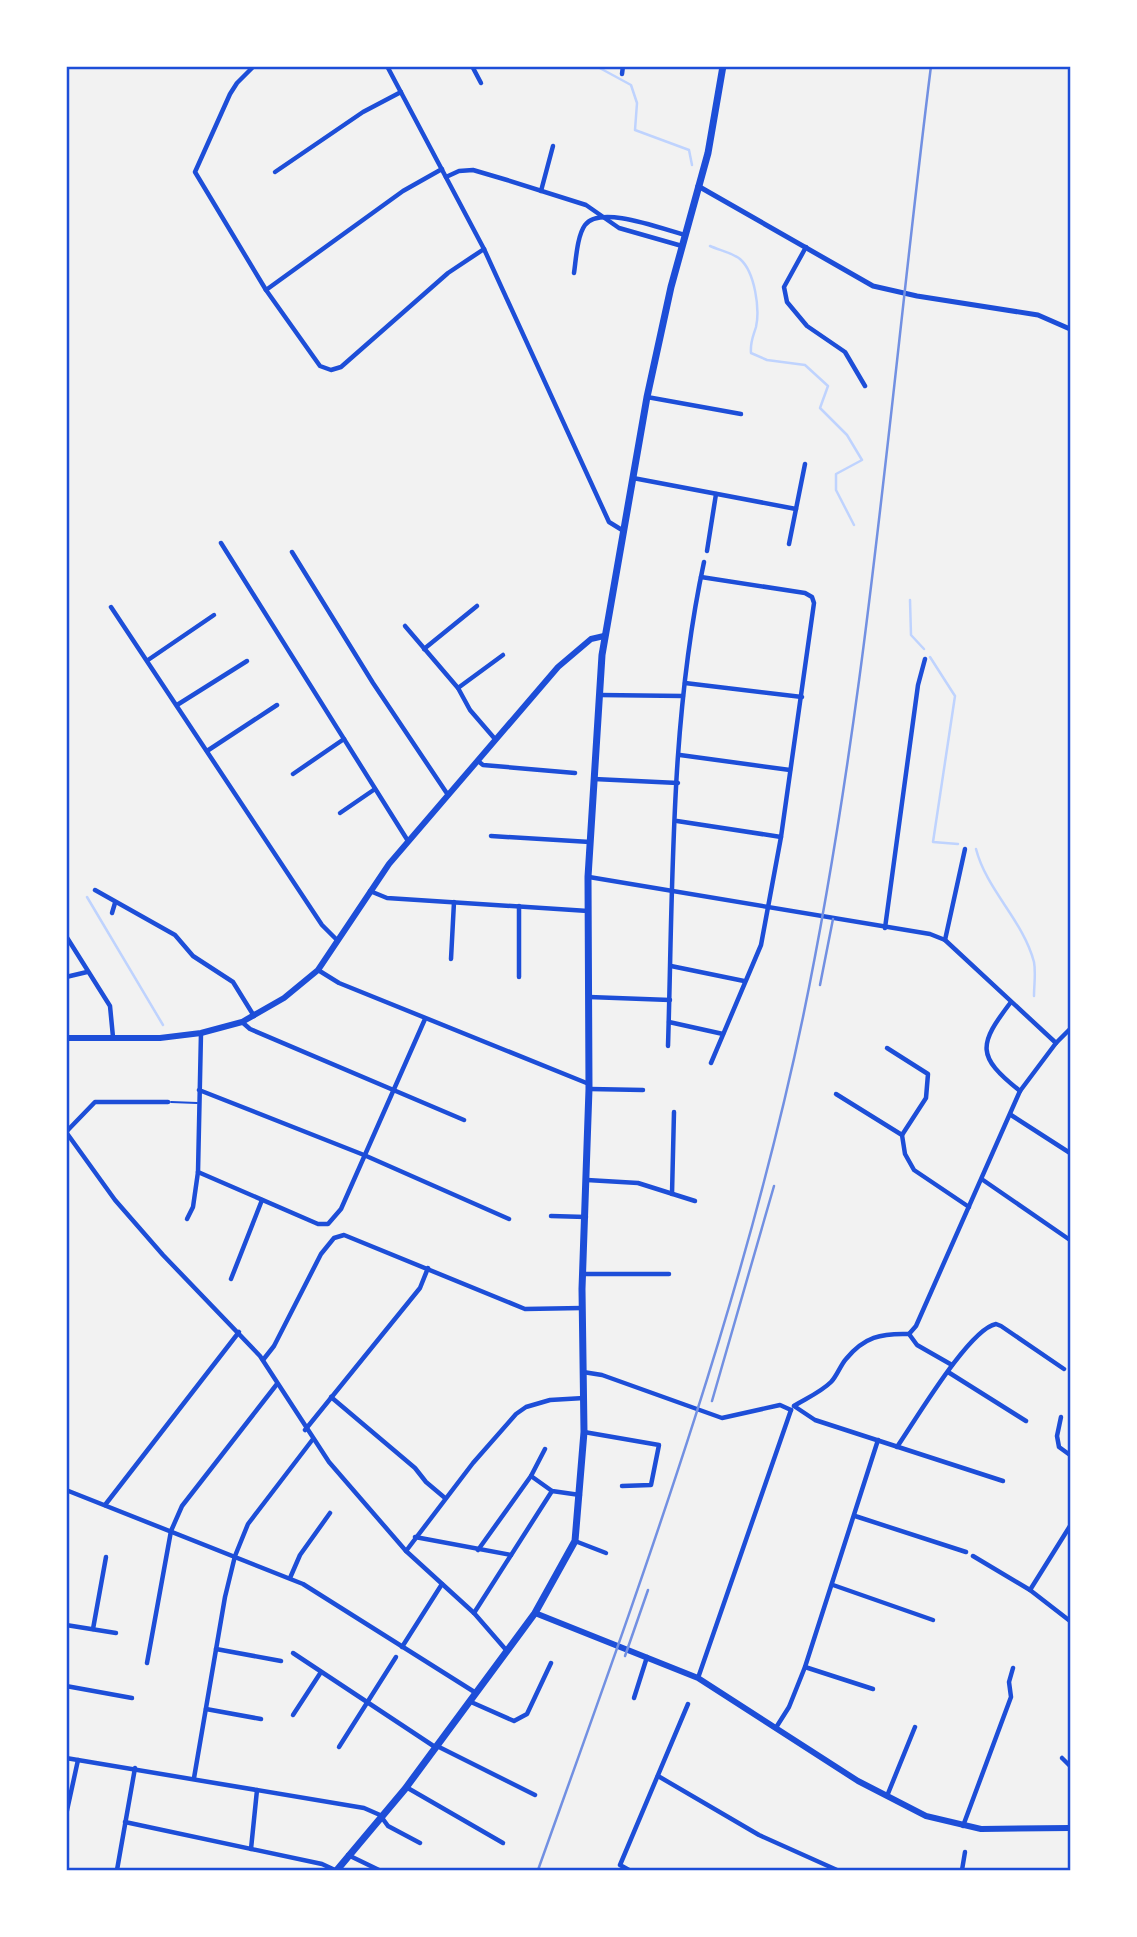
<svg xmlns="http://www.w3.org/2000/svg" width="1137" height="1937" font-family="Figtree,sans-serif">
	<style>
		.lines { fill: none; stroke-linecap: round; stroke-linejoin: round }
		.stream { stroke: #bfd3fe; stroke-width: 2.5 }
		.service { stroke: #1d4ed8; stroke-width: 2 }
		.minor { stroke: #1d4ed8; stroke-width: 4.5 }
		.tertiary { stroke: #1d4ed8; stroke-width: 5 }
		.secondary { stroke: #1d4ed8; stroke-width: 6 }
		.trunk { stroke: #1d4ed8; stroke-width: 7 }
		.rail { stroke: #7290e2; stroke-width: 2.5 }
		.neatline { fill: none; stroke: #1d4ed8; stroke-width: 2.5 }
	</style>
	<rect width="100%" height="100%" fill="#f2f2f2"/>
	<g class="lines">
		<g class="stream">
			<polyline points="596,66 631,85 637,103 635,130 689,150 692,165"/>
			<path d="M710,246C719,250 733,253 740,259C755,272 760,309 756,327C753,337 750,342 751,353L767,360L805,365L828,386L820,408L847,435L862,460L836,474V490L854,525"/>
			<polyline points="910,600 911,635 924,649"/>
			<polyline points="930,657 955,696 933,842 958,844"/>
			<path d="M976,849C987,891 1023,920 1034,962C1036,973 1034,985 1034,996"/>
			<polyline points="87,897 163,1025"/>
		</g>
		<polyline class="service" points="171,1102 197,1103"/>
		<g class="minor">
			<polyline points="254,66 237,83 230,94 195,172 266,290 320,366 331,370 341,367 448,273 484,249"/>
			<polyline points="387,66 484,249 609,522 622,530"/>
			<polyline points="472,66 481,83"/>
			<polyline points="622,74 623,66"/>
			<polyline points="275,172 363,112 401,92"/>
			<polyline points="446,177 459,171 473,170 507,180 586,205 619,228 682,246"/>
			<polyline points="541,191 553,146"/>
			<polyline points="806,247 784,287 787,302 807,326 845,352 865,386"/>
			<path d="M574,273C576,260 577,236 585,225C600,204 665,230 685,235"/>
			<polyline points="266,290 403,191 442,169"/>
			<polyline points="647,397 741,414"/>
			<polyline points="633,478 796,509"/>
			<polyline points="221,543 408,841"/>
			<polyline points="789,544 805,464"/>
			<polyline points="707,551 716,494"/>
			<polyline points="292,552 373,683 448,795"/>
			<polyline points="701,577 805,593 812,597 814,603 781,837 761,945 711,1063"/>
			<polyline points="111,607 322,925 337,940"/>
			<polyline points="405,626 458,688 470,710 495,739"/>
			<polyline points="424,649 477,606"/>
			<polyline points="148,660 214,615"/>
			<polyline points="685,683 802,697"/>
			<polyline points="458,688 503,655"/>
			<polyline points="600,695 683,696"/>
			<polyline points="177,705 247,661"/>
			<polyline points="207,751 277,705"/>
			<polyline points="680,755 790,770"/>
			<polyline points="478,761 483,765 575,773"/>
			<polyline points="293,774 344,739"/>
			<polyline points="594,779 678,783"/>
			<polyline points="340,813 375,789"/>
			<polyline points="677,821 781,837"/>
			<polyline points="491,836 590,842"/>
			<polyline points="589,877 930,934 945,940 1056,1043"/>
			<polyline points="95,890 175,935 193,956 233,982 254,1016"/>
			<polyline points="370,891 387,898 588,911"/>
			<polyline points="112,913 115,903"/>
			<polyline points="885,928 918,685 925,659"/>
			<polyline points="66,936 110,1006 113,1037"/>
			<polyline points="945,940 965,849"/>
			<polyline points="451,959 454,902"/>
			<polyline points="671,966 744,981"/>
			<polyline points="318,970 339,983 589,1084"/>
			<polyline points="66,977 87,972"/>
			<polyline points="519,977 519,906"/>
			<polyline points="589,997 670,1000"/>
			<path d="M1011,1002C978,1045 976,1056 1020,1091"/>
			<polyline points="242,1022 250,1029 464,1120"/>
			<polyline points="669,1022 723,1034"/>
			<path d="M668,1046C673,885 670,720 704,562"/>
			<polyline points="887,1048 928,1074 926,1098 902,1135"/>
			<polyline points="590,1089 643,1090"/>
			<polyline points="199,1090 364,1155 509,1219"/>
			<polyline points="836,1094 902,1135 905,1154 914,1170 969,1207"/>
			<polyline points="1011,1115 1070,1153"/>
			<polyline points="66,1132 115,1200 163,1255 260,1356 329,1462 406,1551 474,1613 507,1651"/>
			<polyline points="66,1132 95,1102 168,1102"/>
			<polyline points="198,1172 318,1224 328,1224 341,1209 425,1019"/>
			<polyline points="587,1180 638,1183 695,1201"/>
			<polyline points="983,1180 1070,1240"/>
			<polyline points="672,1194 674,1112"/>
			<polyline points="551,1216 586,1217"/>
			<polyline points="187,1219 193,1207 198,1172 201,1033"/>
			<polyline points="583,1274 669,1274"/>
			<polyline points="231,1279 262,1200"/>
			<polyline points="909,1334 916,1326 1020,1091 1056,1043 1070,1029"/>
			<polyline points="263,1360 274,1346 321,1254 334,1238 344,1235 525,1309 582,1308"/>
			<polyline points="583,1372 602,1375 722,1418 780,1405 791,1410"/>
			<polyline points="948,1372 1026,1421"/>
			<polyline points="331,1397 415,1468 426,1482 445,1498"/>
			<polyline points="794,1406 815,1420 1003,1481"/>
			<path d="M794,1406C805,1399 821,1392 831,1382C837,1376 840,1366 846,1359C864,1337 881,1333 909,1334L917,1345L952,1365"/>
			<polyline points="1061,1417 1057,1436 1059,1447 1070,1455"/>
			<polyline points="305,1430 420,1288 428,1268"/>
			<polyline points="584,1432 659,1445 651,1485 622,1486"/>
			<path d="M897,1447C915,1421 969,1329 996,1324L1001,1326L1064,1369"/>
			<polyline points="531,1476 552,1491 580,1495"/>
			<polyline points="66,1490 303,1584 476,1693"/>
			<polyline points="105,1505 239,1332"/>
			<polyline points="855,1516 966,1552"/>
			<polyline points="1070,1526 1030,1590 1070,1621"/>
			<polyline points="415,1537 511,1555"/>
			<polyline points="575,1541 606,1553"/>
			<polyline points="478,1550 531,1476 545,1449"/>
			<polyline points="406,1551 473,1463 516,1414 526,1407 550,1400 584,1398"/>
			<polyline points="973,1556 1030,1590"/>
			<polyline points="290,1578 300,1555 330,1513"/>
			<polyline points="833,1585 933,1620"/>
			<polyline points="474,1613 552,1491"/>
			<polyline points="66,1625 116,1633"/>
			<polyline points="93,1629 106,1557"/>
			<polyline points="402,1647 442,1584"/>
			<polyline points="216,1649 281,1661"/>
			<polyline points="293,1653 435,1747"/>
			<polyline points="147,1663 171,1531 182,1506 277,1384"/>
			<polyline points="805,1667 873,1689"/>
			<polyline points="698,1678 791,1410"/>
			<polyline points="66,1686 132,1698"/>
			<polyline points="634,1698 647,1657"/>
			<polyline points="471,1702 514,1721 527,1714 551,1663"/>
			<polyline points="206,1709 261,1719"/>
			<polyline points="293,1715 321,1672"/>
			<polyline points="777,1726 789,1707 805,1667 878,1440"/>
			<polyline points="437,1746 535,1795"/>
			<polyline points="339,1747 396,1657"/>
			<polyline points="66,1758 364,1808 380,1815 388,1826 420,1843"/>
			<polyline points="1062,1758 1070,1766"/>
			<polyline points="658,1776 759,1835 837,1870"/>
			<polyline points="194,1778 225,1597 235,1556 248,1524 313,1439"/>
			<polyline points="406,1787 503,1843"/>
			<polyline points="887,1796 915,1727"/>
			<polyline points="66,1815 78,1760"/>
			<polyline points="125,1822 322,1864 335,1870"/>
			<polyline points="963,1826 1011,1697 1009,1682 1013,1668"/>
			<polyline points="251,1849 257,1790"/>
			<polyline points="348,1855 379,1870"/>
			<polyline points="117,1870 135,1768"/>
			<polyline points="629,1870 620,1865 688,1704"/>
			<polyline points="962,1870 965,1852"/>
		</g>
		<polyline class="tertiary" points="698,186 873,286 917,296 1038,315 1070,329"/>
		<g class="secondary">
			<polyline points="66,1038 160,1038 201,1033 242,1022 284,998 318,970 389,864 558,667 591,639 604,636"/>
			<polyline points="535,1613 698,1678 858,1781 926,1816 981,1829 1070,1828"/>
		</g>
		<polyline class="trunk" points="337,1870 405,1789 535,1613 575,1541 584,1432 582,1289 589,1089 588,877 602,655 647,397 671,287 708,153 723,66"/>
		<g class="rail">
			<polyline points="820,985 833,919"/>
			<polyline points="712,1401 774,1186"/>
			<polyline points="625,1656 648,1590"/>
			<path d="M538,1870C638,1590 742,1309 803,1017C868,703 891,384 931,66"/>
		</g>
	</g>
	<rect width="1137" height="1937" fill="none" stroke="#ffffff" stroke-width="136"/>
	<rect x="68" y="68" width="1001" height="1801" class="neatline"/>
</svg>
